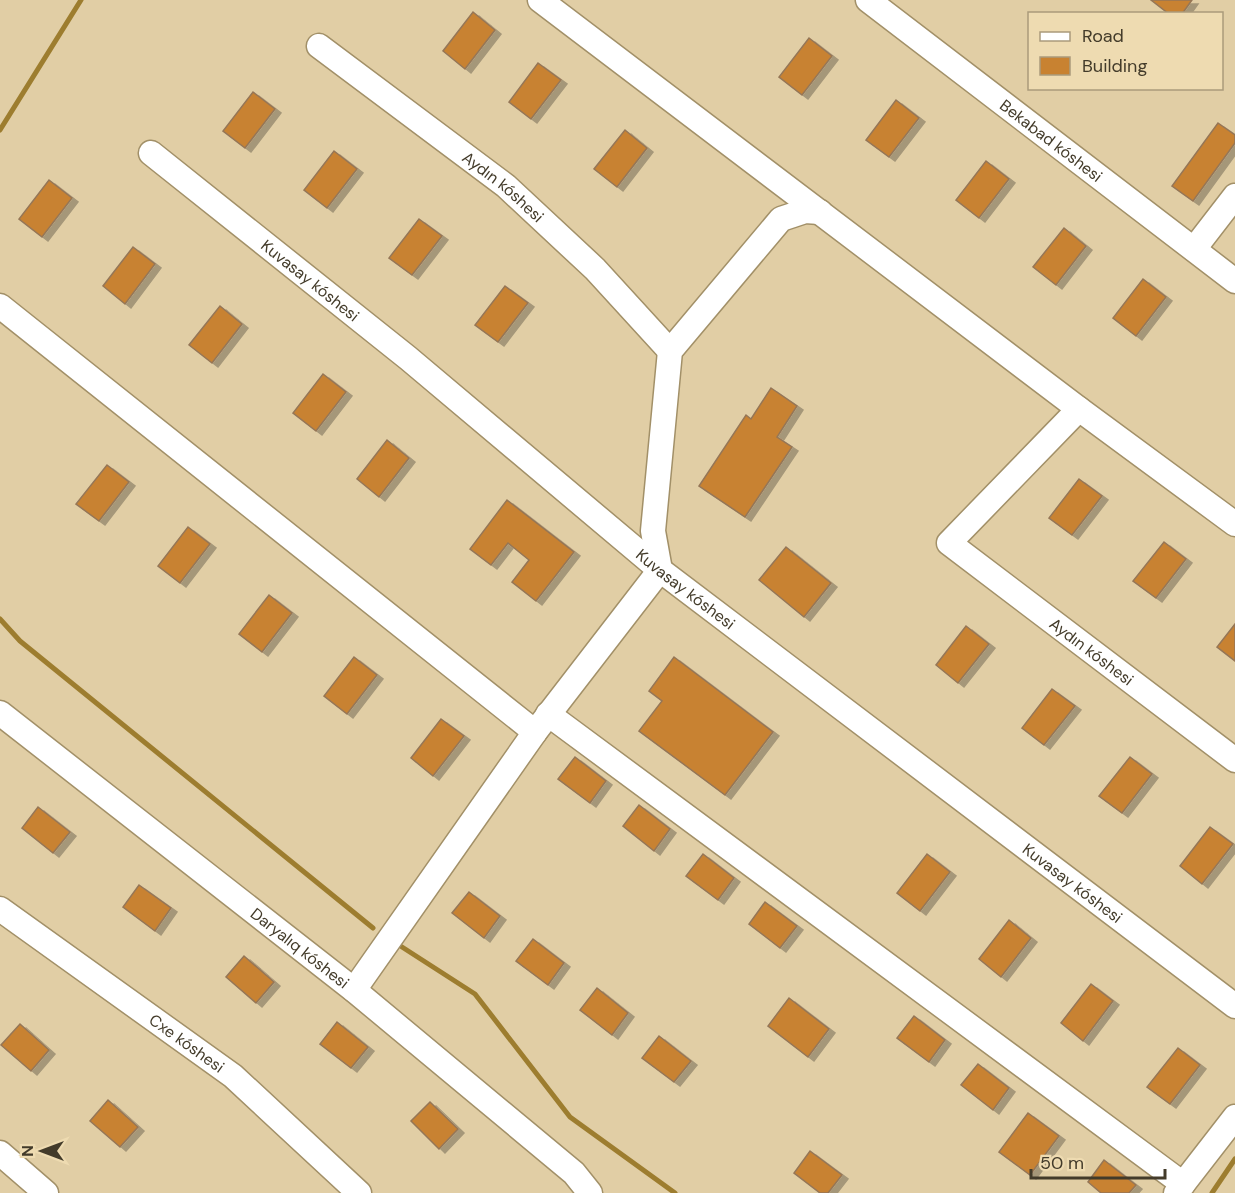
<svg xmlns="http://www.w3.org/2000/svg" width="1235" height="1193" font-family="'DM Sans',sans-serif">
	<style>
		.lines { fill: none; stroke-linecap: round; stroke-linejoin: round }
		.stream { stroke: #9d7d2f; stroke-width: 5 }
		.building { fill: #c88231; stroke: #957657; stroke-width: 1.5; filter: url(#shadow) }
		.minor-casing { stroke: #a29068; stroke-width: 27 }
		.minor { stroke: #fff; stroke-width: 24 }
		.labels { text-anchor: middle; stroke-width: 5; stroke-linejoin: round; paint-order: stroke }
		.street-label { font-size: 16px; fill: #433b2a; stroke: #eedbb1 }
	</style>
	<defs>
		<filter id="shadow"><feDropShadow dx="6" dy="4" stdDeviation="0" flood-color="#0004"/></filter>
	</defs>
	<rect width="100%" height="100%" fill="#e1cea5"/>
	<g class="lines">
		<g class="stream">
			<polyline points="0,130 81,0"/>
			<polyline points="0,619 20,641 373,928"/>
			<polyline points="402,947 475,994 570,1117 675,1193"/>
			<polyline points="1212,1193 1235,1159"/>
		</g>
	</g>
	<g class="building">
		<polygon points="1151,0 1192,0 1182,14 1169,14"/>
		<polygon points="473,12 495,30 465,69 443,51"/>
		<polygon points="809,38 832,56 802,95 779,77"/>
		<polygon points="538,63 561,80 531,119 509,102"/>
		<polygon points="253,92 275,109 245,148 223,131"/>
		<polygon points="896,100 919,118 889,157 866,140"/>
		<polygon points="1218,123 1235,135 1235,143 1193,201 1172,186"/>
		<polygon points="625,130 647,148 617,187 594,169"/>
		<polygon points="334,151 357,169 327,208 304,190"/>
		<polygon points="986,161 1009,179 979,218 956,200"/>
		<polygon points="49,180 72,198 42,237 19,219"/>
		<polygon points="419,219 442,236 412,275 389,258"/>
		<polygon points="1064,228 1086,246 1056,285 1033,267"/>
		<polygon points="133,247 155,264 125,304 103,286"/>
		<polygon points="1143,279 1166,297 1136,336 1113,318"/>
		<polygon points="505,286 528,303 498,342 475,325"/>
		<polygon points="220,306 242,324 212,363 189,345"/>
		<polygon points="323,374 346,392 316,431 293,413"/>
		<polygon points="771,388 797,406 777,437 792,447 745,517 699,486 746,415 751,419"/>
		<polygon points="387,440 409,458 379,497 357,479"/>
		<polygon points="107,465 129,482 99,521 76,504"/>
		<polygon points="1079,479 1102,496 1072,535 1049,518"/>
		<polygon points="507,500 574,552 536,601 512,582 529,560 508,543 491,565 470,549"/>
		<polygon points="188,527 210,544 180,583 158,566"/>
		<polygon points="1164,542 1186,559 1156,598 1133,581"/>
		<polygon points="786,547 831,583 804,617 759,580"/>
		<polygon points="269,595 292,613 262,652 239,634"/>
		<polygon points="1235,624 1235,661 1217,647"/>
		<polygon points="966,626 989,644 958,683 936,665"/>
		<polygon points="354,657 377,675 347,714 324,696"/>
		<polygon points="674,657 773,732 725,795 639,731 662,701 649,691"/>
		<polygon points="1052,689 1075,706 1044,745 1022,728"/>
		<polygon points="441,719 464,736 433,776 411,758"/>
		<polygon points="575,757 606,781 590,803 558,779"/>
		<polygon points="1130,757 1152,774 1122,813 1099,796"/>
		<polygon points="639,805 670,829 654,851 623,826"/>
		<polygon points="38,807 70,832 53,853 22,828"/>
		<polygon points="1210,827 1233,844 1202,884 1180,866"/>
		<polygon points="703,854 734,878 718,900 686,876"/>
		<polygon points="927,854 950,872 920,911 897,893"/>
		<polygon points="139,885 171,908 155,931 123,907"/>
		<polygon points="469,892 500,916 484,938 452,913"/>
		<polygon points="765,902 797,926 780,948 749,924"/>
		<polygon points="1009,920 1031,938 1001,977 979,959"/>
		<polygon points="533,939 564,963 548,985 516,961"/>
		<polygon points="244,956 274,982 256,1003 226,977"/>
		<polygon points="1091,984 1113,1001 1083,1041 1061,1023"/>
		<polygon points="597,988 628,1013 612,1035 580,1010"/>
		<polygon points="789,998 829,1029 808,1057 768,1026"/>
		<polygon points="914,1016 945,1040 929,1062 897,1038"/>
		<polygon points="337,1022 368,1047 351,1068 320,1044"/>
		<polygon points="20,1024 49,1050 31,1071 1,1045"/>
		<polygon points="659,1036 691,1061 674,1082 642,1058"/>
		<polygon points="1178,1048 1200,1065 1170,1104 1147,1087"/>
		<polygon points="978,1064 1009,1088 993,1110 961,1085"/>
		<polygon points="108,1100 138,1127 120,1147 90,1121"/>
		<polygon points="430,1102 458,1129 439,1149 411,1121"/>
		<polygon points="1028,1113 1059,1136 1030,1175 999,1152"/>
		<polygon points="810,1151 842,1175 828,1193 820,1193 794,1173"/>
		<polygon points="1104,1160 1136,1185 1129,1193 1101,1193 1088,1182"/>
	</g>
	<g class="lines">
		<defs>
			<g id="minor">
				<polyline points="540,0 1079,409 1235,524"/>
				<path id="s1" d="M868,0L1235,281"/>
				<path id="s2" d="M319,46L506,186L595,269L670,351"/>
				<path id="s3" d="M151,153L408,358L660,570L1235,1006"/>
				<polyline points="1194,249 1235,196"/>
				<polyline points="0,306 535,732"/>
				<path id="s4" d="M1079,409L949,543L1235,760"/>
				<path id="s5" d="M0,713L354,990L574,1173L590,1193"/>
				<polyline points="548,714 1183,1184"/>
				<path id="s6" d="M0,909L233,1076L359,1193"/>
				<polyline points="354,990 535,732 660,570 653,531 670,351 781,219 805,211 820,212"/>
				<polyline points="0,1153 46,1193"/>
				<polyline points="1176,1193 1235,1117"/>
			</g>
		</defs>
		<use href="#minor" class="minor-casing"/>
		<use href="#minor" class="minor"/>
	</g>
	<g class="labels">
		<g class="street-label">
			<text dy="6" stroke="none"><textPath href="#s1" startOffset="231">Bekabad kóshesi</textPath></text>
			<text dy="6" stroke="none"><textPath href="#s2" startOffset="232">Aydın kóshesi</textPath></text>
			<text dy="6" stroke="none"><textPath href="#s3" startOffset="204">Kuvasay kóshesi</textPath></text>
			<text dy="6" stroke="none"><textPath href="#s3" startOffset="690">Kuvasay kóshesi</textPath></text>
			<text dy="6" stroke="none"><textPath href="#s4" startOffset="366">Aydın kóshesi</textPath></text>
			<text dy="6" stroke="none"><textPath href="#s3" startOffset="1176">Kuvasay kóshesi</textPath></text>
			<text dy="6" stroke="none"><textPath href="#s5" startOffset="381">Daryalıq kóshesi</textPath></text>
			<text dy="6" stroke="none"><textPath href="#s6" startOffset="230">Cxe kóshesi</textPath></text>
		</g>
	</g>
	<rect x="1028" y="12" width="195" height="78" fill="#eedbb1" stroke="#aa9b7b" stroke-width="1.5"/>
	<rect x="1040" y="32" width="30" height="9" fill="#ffffff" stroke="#aa9b7b" stroke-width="1.5"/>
	<text x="1082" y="42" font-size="18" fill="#433b2a">Road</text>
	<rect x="1040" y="57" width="30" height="18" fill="#c88231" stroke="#aa9b7b" stroke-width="1.5"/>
	<text x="1082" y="72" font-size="18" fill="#433b2a">Building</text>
	<g transform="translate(42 1151) rotate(270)" stroke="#eedbb1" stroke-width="4.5" paint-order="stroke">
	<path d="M0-4.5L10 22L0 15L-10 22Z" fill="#433b2a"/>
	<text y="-9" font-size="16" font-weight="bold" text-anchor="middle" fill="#433b2a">N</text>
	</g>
	<path d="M1031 1169v9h134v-9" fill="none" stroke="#433b2a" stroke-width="3"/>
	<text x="1040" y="1169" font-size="18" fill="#433b2a" stroke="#eedbb1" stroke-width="4.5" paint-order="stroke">50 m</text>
</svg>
